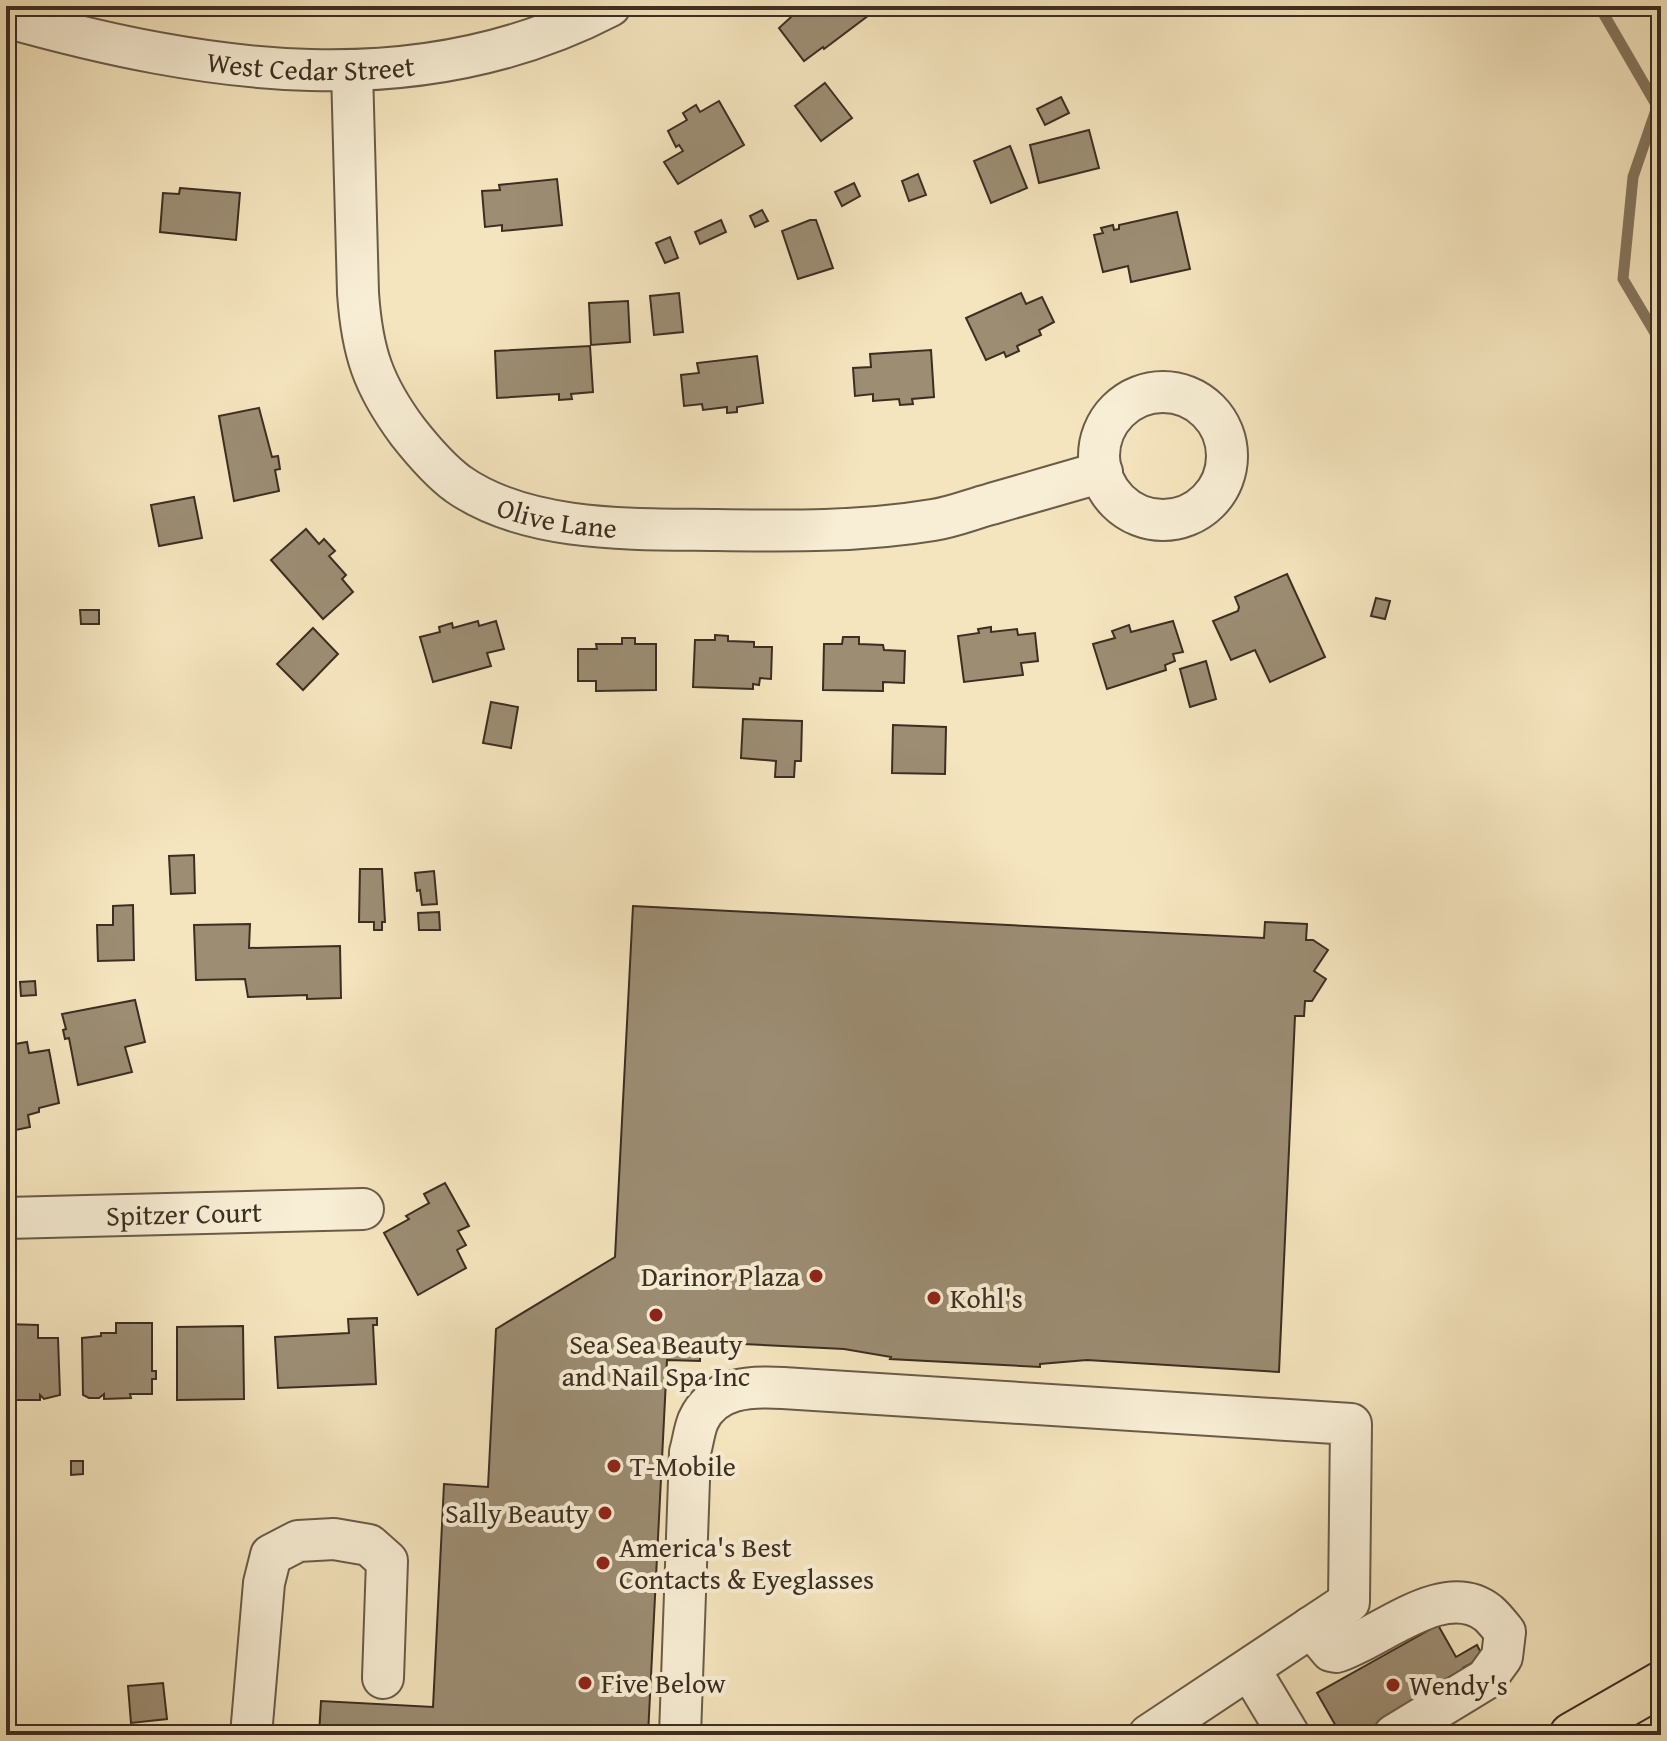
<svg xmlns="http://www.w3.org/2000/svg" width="1667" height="1741" font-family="'Gentium Book Plus',serif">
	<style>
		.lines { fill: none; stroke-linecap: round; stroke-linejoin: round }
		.stream { stroke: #857760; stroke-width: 11 }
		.building { fill: #9c8d73; stroke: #3c2e22; stroke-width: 2 }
		.minor-casing { stroke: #6a5c49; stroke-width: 44 }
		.major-casing { stroke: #3c2e22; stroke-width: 48 }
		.minor { stroke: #f8eed5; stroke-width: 40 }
		.major { stroke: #f5e5be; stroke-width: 44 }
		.poi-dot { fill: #8f2418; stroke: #f8eed5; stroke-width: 3 }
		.labels { text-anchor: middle; stroke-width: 8; stroke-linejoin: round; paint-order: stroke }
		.street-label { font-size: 28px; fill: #3c2e22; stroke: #f8eed5 }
		.poi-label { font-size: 28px; fill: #3c2e22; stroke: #f8eed5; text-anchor: start }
	</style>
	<rect width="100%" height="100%" fill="#f5e5be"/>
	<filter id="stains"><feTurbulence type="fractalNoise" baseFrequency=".0025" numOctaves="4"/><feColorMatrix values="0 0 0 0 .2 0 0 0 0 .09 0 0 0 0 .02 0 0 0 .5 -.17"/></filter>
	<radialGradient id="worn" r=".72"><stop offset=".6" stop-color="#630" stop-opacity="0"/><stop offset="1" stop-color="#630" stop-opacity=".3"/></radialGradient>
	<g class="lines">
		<g class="stream">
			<polyline points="1599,6 1657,106"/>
			<polyline points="1661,81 1657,107 1633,177 1623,279 1661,343"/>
		</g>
	</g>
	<g class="building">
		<polygon points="803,6 868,6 873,12 824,49 823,47 804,61 779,28"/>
		<polygon points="825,83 852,118 821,141 795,106"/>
		<polygon points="1061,97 1069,113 1045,125 1037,109"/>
		<polygon points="719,101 744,145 678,184 664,162 683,151 679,145 676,147 668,131 687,120 683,113 696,105 700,112"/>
		<polygon points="1089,130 1099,168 1039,183 1030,145"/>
		<polygon points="1010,146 1027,188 991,203 974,161"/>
		<polygon points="918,174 926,195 909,201 902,181"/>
		<polygon points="557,179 562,225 502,231 502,225 485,227 482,191 500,190 499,185"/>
		<polygon points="854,183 860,196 842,206 835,192"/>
		<polygon points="180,188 240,193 236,240 160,232 163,193 179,194"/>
		<polygon points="762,210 768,221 755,227 750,216"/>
		<polygon points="1177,212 1190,269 1131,282 1128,266 1103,272 1094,235 1103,233 1101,228 1113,225 1114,230 1119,229 1119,225"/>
		<polygon points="721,220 726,232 700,244 695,232"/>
		<polygon points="810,220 816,220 833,268 798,279 782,231"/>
		<polygon points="670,237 678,258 665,263 656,243"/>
		<polygon points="679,293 683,332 654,335 650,296"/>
		<polygon points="1021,293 1026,304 1042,297 1054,322 1039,330 1041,335 1017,346 1019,351 1006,357 1004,352 986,360 966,318"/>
		<polygon points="628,301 630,342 591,345 589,303"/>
		<polygon points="590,346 593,392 571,394 572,399 559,400 559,394 497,398 495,351"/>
		<polygon points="931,350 934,397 912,399 913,404 900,405 899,399 873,401 873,394 855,396 853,368 871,367 870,354"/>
		<polygon points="757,356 763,403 737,407 737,412 727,413 727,407 703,410 702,404 684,406 681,375 699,373 697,363"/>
		<polygon points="259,408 272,457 278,456 280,469 275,470 279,491 234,501 219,416"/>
		<polygon points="194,497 202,538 159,546 151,505"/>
		<polygon points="306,529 319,544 324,539 335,551 329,556 346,575 342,579 353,592 323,619 271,560"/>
		<polygon points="1287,574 1325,657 1270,682 1255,650 1231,660 1213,621 1238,611 1239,607 1235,597"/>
		<polygon points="1376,598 1390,601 1385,619 1371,616"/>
		<polygon points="80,610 99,610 99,624 81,624"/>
		<polygon points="478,621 479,626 496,621 504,649 487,653 491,666 433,682 420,637 440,632 439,627 452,623 453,628"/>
		<polygon points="1173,621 1183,652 1173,654 1175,661 1165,665 1166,670 1107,689 1093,644 1115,638 1112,631 1129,625 1131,632"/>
		<polygon points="991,627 991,632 1017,629 1018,635 1035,633 1038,661 1021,663 1023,675 964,682 958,636 979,633 978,629"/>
		<polygon points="313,628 338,654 303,690 277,664"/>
		<polygon points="715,635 728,636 728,641 754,642 754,647 772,647 771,679 760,678 759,685 753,684 753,689 693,687 695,640 715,640"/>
		<polygon points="843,637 859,637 859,644 883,645 884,650 905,651 904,683 883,682 883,691 823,690 824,644 842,644"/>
		<polygon points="622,638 635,638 635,644 656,644 656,690 596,691 596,681 578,681 578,649 597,649 596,644 622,644"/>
		<polygon points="1206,661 1216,699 1190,707 1180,669"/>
		<polygon points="491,702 518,707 511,748 483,743"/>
		<polygon points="743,719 802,721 801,761 795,761 794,777 775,777 776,761 741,758"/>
		<polygon points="893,725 946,727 945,774 892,773"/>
		<polygon points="194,855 195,893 171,894 169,856"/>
		<polygon points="360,869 382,869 385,922 382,922 382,930 374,930 374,922 359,922"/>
		<polygon points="434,871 437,904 422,905 420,890 417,891 415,873"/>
		<polygon points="133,905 134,960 98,961 97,925 113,925 113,906"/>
		<polygon points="633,906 1264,938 1265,922 1307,924 1306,940 1313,940 1328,950 1314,971 1326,979 1312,1001 1305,1001 1304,1016 1295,1016 1279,1372 1087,1360 1040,1364 1040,1367 890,1359 891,1357 844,1349 700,1342 700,1361 667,1360 648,1735 319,1735 321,1701 433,1707 444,1484 488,1487 496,1329 615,1257"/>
		<polygon points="439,912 440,930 419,930 418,913"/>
		<polygon points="250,924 249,948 340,946 341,998 307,999 307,995 248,997 245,979 196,980 194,925"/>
		<polygon points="35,981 36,995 21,996 20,982"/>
		<polygon points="135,1000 145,1042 125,1047 132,1072 78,1085 69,1038 65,1039 63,1030 66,1029 62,1014"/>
		<polygon points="27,1042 29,1053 49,1050 59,1103 39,1108 39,1112 28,1115 30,1127 6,1132 6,1057 11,1056 9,1045"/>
		<polygon points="445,1183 469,1226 458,1231 466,1245 457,1250 466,1268 418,1295 384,1233 409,1219 406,1216 429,1203 424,1194"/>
		<polygon points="377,1318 377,1325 373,1325 376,1384 278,1388 275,1337 349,1333 348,1319"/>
		<polygon points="116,1323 152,1323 152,1371 156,1371 156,1379 152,1379 152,1394 130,1394 131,1398 104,1399 104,1394 99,1398 89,1398 83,1395 82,1338 101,1336 101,1333 116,1333"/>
		<polygon points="6,1324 38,1325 38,1338 58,1338 60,1395 44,1399 40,1395 40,1400 12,1400 11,1396 6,1396"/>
		<polygon points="243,1326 244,1399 177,1400 177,1327"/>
		<polygon points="71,1461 83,1461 83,1474 71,1475"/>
		<polygon points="1438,1625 1456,1657 1477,1645 1483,1657 1463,1668 1468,1678 1373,1735 1341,1735 1317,1693"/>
		<polygon points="163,1683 167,1719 131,1723 128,1686"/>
	</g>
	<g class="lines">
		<defs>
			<g id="minor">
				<path id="s1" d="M6,17C205,73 418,106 610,6"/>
				<path id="s2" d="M352,70L358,293C362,352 373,385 408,432C423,451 439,470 458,484C528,533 635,529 716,530C789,531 861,532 933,520C953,517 972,509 991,504C1028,493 1065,483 1102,472"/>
				<circle cx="1163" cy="456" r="64"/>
				<path id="s3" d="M6,1218L363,1209"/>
				<path d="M1311,1627L1331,1651L1336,1652C1379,1639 1444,1578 1488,1613C1494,1618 1500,1626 1505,1632L1502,1657L1486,1679L1394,1735"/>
				<polyline points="1250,1670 1289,1735"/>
				<polyline points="251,1735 264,1583 271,1555 298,1541 334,1539 369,1545 387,1561 383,1678"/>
				<path d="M680,1735L690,1452C693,1442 694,1431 698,1421C713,1387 751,1386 783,1388L1351,1424L1349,1602L1149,1735"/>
			</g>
			<polyline id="major" points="1572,1735 1661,1684"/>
		</defs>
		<use href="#minor" class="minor-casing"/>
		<use href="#major" class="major-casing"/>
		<use href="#minor" class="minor"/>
		<use href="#major" class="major"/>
	</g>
	<g class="poi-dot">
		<circle cx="816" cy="1276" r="8"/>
		<circle cx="934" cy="1298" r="8"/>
		<circle cx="656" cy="1315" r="8"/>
		<circle cx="614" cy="1466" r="8"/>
		<circle cx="605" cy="1513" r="8"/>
		<circle cx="603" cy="1563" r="8"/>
		<circle cx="585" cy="1683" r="8"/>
		<circle cx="1393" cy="1685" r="8"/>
	</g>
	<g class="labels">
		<g class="street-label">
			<text dy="10" stroke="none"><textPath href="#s1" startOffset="310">West Cedar Street</textPath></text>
			<text dy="10" stroke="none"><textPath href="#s2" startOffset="552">Olive Lane</textPath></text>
			<text dy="10" stroke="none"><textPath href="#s3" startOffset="178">Spitzer Court</textPath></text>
		</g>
		<g class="poi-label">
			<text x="800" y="1286" text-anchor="end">Darinor Plaza</text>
			<text x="950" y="1308">Kohl's</text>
			<text x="656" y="1354" text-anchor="middle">Sea Sea Beauty<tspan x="656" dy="32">and Nail Spa Inc</tspan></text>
			<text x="630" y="1476">T-Mobile</text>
			<text x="589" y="1523" text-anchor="end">Sally Beauty</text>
			<text x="619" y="1557">America's Best<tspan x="619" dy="32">Contacts &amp; Eyeglasses</tspan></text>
			<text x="601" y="1693">Five Below</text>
			<text x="1409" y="1695">Wendy's</text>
		</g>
	</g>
	<rect width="1667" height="1741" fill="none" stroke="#f5e5be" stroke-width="32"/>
	<rect x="8" y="8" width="1651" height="1725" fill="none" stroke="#3c2e22" stroke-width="4"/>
	<rect x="16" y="16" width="1635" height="1709" fill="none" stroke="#3c2e22" stroke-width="2"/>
	<rect width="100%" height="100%" filter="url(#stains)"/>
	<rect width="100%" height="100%" fill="url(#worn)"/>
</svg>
